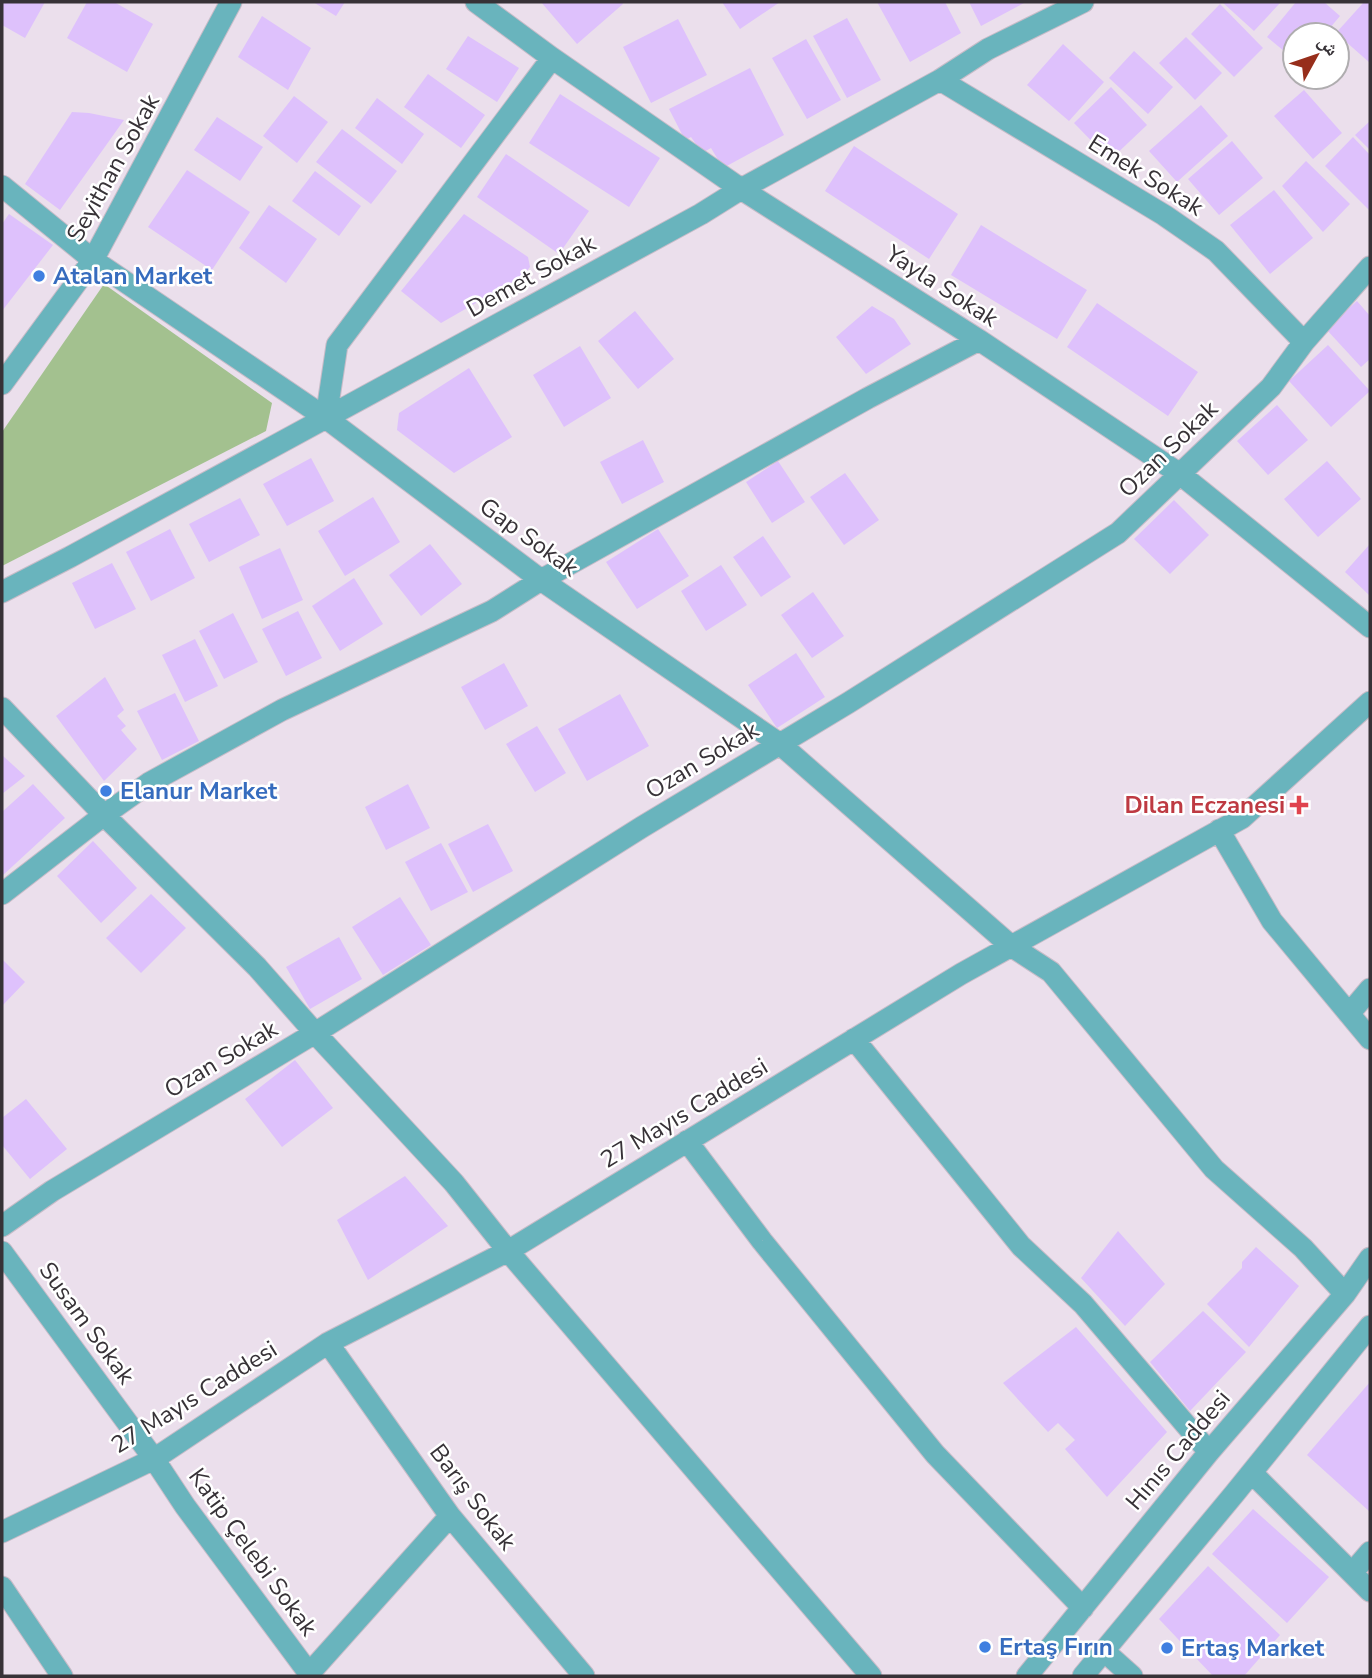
<svg xmlns="http://www.w3.org/2000/svg" width="1372" height="1678" viewBox="0 0 1372 1678" font-family="'Nunito Sans','Noto Naskh Arabic',sans-serif">
<style>
.green{fill:#a3c18f}
.building{fill:#dec1fc}
.lines{fill:none;stroke-linecap:round;stroke-linejoin:round}
.minor-casing{stroke:#c7bcc8;stroke-width:23}
.minor{stroke:#69b4bd;stroke-width:21}
.shop-dot{fill:#3f7fe0;stroke:#fff;stroke-width:2.5}
.health-dot{fill:#e0444e;stroke:#fff;stroke-width:2.5}
.labels{text-anchor:middle;dominant-baseline:central;stroke-width:5;stroke-linejoin:round;paint-order:stroke}
.street-label{font-size:24px;fill:#373237;stroke:#fff}
.shop-label{font-size:24px;font-weight:bold;fill:#366cbe;stroke:#fff;text-anchor:start}
.health-label{font-size:24px;font-weight:bold;fill:#be3a42;stroke:#fff;text-anchor:end}
</style>
<rect width="100%" height="100%" fill="#ebdfec"/>
<path class="green" d="M104,284L272,403L266,431L2,566V432Z"/>
<path class="building" d="M2,2H45L25,38L2,25Z
M87,2H114L153,24L127,72L67,38Z
M313,2H345L336,16Z
M541,2H622L623,4L577,44Z
M722,2H780L740,29Z
M877,2H945L961,33L910,62Z
M969,2H1026L981,26Z
M1222,2H1281L1254,31Z
M1296,2H1324L1340,16L1324,35H1295V60L1267,37Z
M1364,2H1370V63L1336,33Z
M1220,4L1263,48L1234,77L1191,34Z
M262,16L311,48L288,90L238,57Z
M847,18L881,80L847,98L813,36Z
M678,19L707,75L651,103L623,47Z
M468,36L519,68L497,102L446,69Z
M1186,37L1222,73L1195,100L1159,63Z
M806,39L841,100L807,119L772,58Z
M1063,44L1104,82L1069,121L1027,85Z
M1134,51L1173,87L1148,114L1109,78Z
M750,68L784,135L723,168L711,148L702,153L691,137L685,140L669,109Z
M428,74L485,115L461,148L404,107Z
M1111,87L1147,125L1110,160L1074,123Z
M1304,90L1342,133L1313,159L1274,116Z
M560,94L660,158L629,207L529,143Z
M294,96L328,122L297,163L263,136Z
M377,98L424,134L402,164L355,128Z
M1201,105L1228,136L1177,182L1149,151Z
M72,112L89,113L124,120L60,210L25,184Z
M217,117L263,147L240,181L194,150Z
M1370,121V150L1355,135Z
M342,129L397,171L371,204L316,162Z
M1353,137L1370,155V211L1325,166Z
M1232,141L1263,178L1219,215L1188,179Z
M854,146L958,214L929,259L825,191Z
M506,154L589,211L559,254L477,197Z
M1306,161L1350,204L1323,232L1282,186Z
M187,170L250,212L212,270L148,227Z
M315,171L361,206L339,236L292,201Z
M1274,190L1313,238L1270,274L1230,225Z
M269,205L317,239L286,283L239,248Z
M9,214L53,245L2,311V224Z
M464,214L528,257L530,267L523,276L441,323L401,291Z
M981,225L1087,290L1057,339L951,275Z
M1357,301L1370,316V359L1361,367L1326,329Z
M1097,303L1198,372L1168,416L1067,347Z
M872,306L894,319L911,344L866,374L836,337Z
M635,311L674,359L638,389L598,341Z
M1328,345L1370,391L1331,427L1289,381Z
M580,346L611,398L564,427L533,375Z
M469,368L512,437L454,473L397,430L399,413Z
M1277,405L1308,440L1268,475L1237,441Z
M643,440L664,482L622,504L600,462Z
M311,458L334,501L287,526L263,484Z
M778,461L805,502L772,523L746,482Z
M1327,461L1361,499L1318,537L1284,499Z
M845,473L879,520L844,545L810,497Z
M373,497L400,542L345,576L318,531Z
M240,498L260,535L209,562L189,524Z
M1174,500L1209,535L1170,574L1134,539Z
M170,529L195,578L151,601L126,552Z
M658,529L689,576L637,609L606,562Z
M763,536L791,577L761,597L733,557Z
M430,544L462,584L421,616L389,575Z
M1370,544V596L1345,572Z
M280,548L303,600L262,619L239,567Z
M112,563L136,609L95,629L72,583Z
M721,565L747,605L706,631L681,591Z
M354,578L383,624L340,651L312,606Z
M813,592L844,636L812,658L781,615Z
M298,611L322,658L286,676L262,629Z
M233,613L258,662L224,679L199,631Z
M195,639L218,686L185,702L162,655Z
M796,653L825,697L777,728L748,685Z
M504,663L528,706L485,730L461,687Z
M105,677L124,710L117,716L126,726L121,730L137,749L104,781L56,716Z
M175,693L199,741L162,760L137,711Z
M620,694L649,746L587,781L558,729Z
M537,726L566,773L535,792L506,744Z
M2,755L25,776L2,794Z
M33,784L65,818L2,876V812Z
M408,784L430,828L386,850L365,807Z
M488,824L513,871L473,892L448,844Z
M93,841L137,888L101,923L57,876Z
M441,843L468,892L431,911L405,862Z
M151,894L186,928L141,973L106,938Z
M400,897L431,945L383,975L352,927Z
M339,937L362,979L310,1009L286,967Z
M2,959L25,982L2,1006Z
M295,1060L333,1108L282,1147L245,1099Z
M26,1099L67,1149L30,1179L2,1145V1118Z
M405,1176L448,1226L368,1280L337,1220Z
M1118,1231L1165,1284L1125,1326L1081,1278Z
M1256,1247L1299,1286L1249,1347L1207,1304L1242,1268V1262Z
M1203,1311L1246,1352L1190,1411L1150,1362Z
M1076,1327L1167,1432L1107,1497L1065,1449L1075,1440L1058,1423L1048,1432L1003,1383Z
M1370,1382V1512L1307,1455Z
M1253,1509L1329,1577L1287,1623L1212,1554Z
M1208,1566L1280,1635L1244,1676H1213L1159,1619Z"/>
<g class="lines">
<g class="minor-casing">
<path id="minor" d="M476,2L552,58L741,189L979,340L1180,474L1370,627
M940,80L1164,215L1216,251L1304,342
M2,186L93,260L326,418L541,580L780,744L1011,946L1051,972L1214,1169L1303,1248L1345,1294
M2,384L93,260L231,2
M326,418L337,345L552,58
M2,592L70,557L701,214L741,189L940,80L988,49L1083,2
M2,708L104,815L257,967L315,1033L454,1183L508,1251L871,1676
M1219,830L1272,921L1370,1039
M2,894L104,815L149,783L282,710L492,611L541,580L868,398L979,340
M1349,1014L1370,989
M854,1039L1021,1246L1083,1304L1209,1452
M687,1141L762,1241L935,1454L1083,1608
M2,1226L52,1191L315,1033L642,827L848,703L1118,533L1271,387L1304,342L1370,267
M2,1252L154,1459L185,1506L311,1676
M328,1343L450,1516L584,1676
M1252,1473L1370,1591
M2,1532L154,1459L328,1343L508,1251L961,974L1242,818L1370,702
M1352,1573L1370,1552
M2,1587L62,1676
M1104,1651L1132,1676
M307,1676L450,1516
M1027,1676L1209,1452L1345,1294L1370,1258
M1083,1676L1235,1493L1370,1326"/>
</g>
<use href="#minor" class="minor"/>
</g>
<g class="shop-dot">
<circle cx="39" cy="276" r="7"/>
<circle cx="106" cy="791" r="7"/>
<circle cx="985" cy="1647" r="7"/>
<circle cx="1167" cy="1648" r="7"/>
</g>
<path class="health-dot" d="M1295.5 794.5h7v7h7v7h-7v7h-7v-7h-7v-7h7z"/>
<g class="labels">
<g class="street-label">
<text transform="translate(113 168) rotate(-61)">Seyithan Sokak</text>
<text transform="translate(1146 175) rotate(32)">Emek Sokak</text>
<text transform="translate(531 276) rotate(-29)">Demet Sokak</text>
<text transform="translate(942 286) rotate(33)">Yayla Sokak</text>
<text transform="translate(1168 449) rotate(-44)">Ozan Sokak</text>
<text transform="translate(529 537) rotate(36)">Gap Sokak</text>
<text transform="translate(702 760) rotate(-31)">Ozan Sokak</text>
<text transform="translate(221 1059) rotate(-31)">Ozan Sokak</text>
<text transform="translate(684 1113) rotate(-31)">27 Mayıs Caddesi</text>
<text transform="translate(87 1323) rotate(54)">Susam Sokak</text>
<text transform="translate(194 1397) rotate(-32)">27 Mayıs Caddesi</text>
<text transform="translate(1178 1450) rotate(-50)">Hınıs Caddesi</text>
<text transform="translate(473 1497) rotate(53)">Barış Sokak</text>
<text transform="translate(253 1552) rotate(54)">Katip Çelebi Sokak</text>
</g>
<g class="shop-label">
<text x="53" y="276">Atalan Market</text>
<text x="120" y="791">Elanur Market</text>
<text x="999" y="1647">Ertaş Fırın</text>
<text x="1181" y="1648">Ertaş Market</text>
</g>
<g class="health-label">
<text x="1285" y="805">Dilan Eczanesi</text>
</g>
</g>
<rect width="1372" height="1678" fill="none" stroke="#373237" stroke-width="7"/>
<g transform="translate(1316 56) rotate(50)"><circle r="33" fill="#ffffff" stroke="#afadaf" stroke-width="2"/>
<path d="M0-5L12 26L0 18L-12 26Z" fill="#972e1b"/>
<text y="-10" font-size="19" font-weight="bold" text-anchor="middle" fill="#373237">ش</text>
</g>
</svg>
